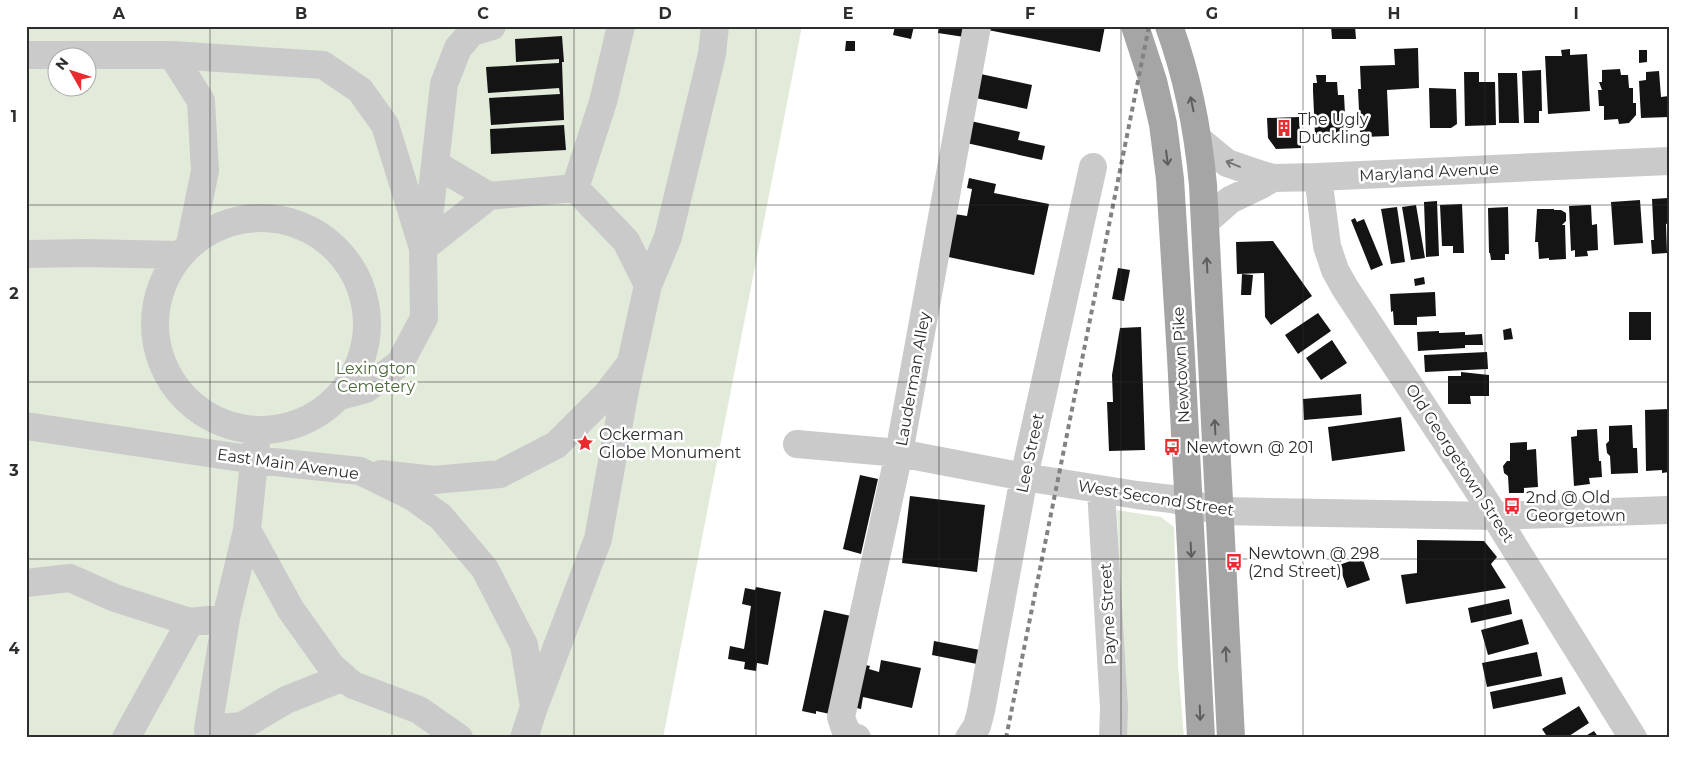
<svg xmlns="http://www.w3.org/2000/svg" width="1695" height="764" viewBox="0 0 1695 764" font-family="Montserrat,sans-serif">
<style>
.green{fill:#e2ebda;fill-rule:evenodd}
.building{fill:#141414}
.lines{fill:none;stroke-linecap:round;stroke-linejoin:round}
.minor{stroke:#cacaca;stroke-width:28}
.major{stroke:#a5a5a5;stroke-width:28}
.rail{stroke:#828282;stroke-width:4;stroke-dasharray:5 4;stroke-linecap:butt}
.oneway{stroke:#5d5d5d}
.oneway2{stroke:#747474}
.grid{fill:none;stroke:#2d2d2d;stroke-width:1;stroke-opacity:0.55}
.labels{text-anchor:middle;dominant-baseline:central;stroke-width:5;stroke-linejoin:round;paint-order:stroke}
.poi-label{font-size:16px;fill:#2d2d2d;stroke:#fff;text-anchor:start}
.street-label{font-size:16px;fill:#2d2d2d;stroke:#fff}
.park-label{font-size:16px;fill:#4d6a3a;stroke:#fff}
.neatline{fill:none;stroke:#2d2d2d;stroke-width:2}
.grid-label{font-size:16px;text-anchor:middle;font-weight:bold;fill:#2d2d2d}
</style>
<rect width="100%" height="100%" fill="#fff"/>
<path class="green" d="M26,26H802L663,738H26ZM58,58H88V88H58Z
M1117,510L1161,517L1174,527L1178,665L1184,738H1126Z"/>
<path class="building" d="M386,26H405V29L386,28Z
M421,26H445V28L421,29Z
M895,26H914L911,39L893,35Z
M939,26H970L964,37L938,33Z
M989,26H1105L1100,52L988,30Z
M1331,26H1355L1356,39H1332Z
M562,36L564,62H562L564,120L491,125L489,98L560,94L559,88L488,93L486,67L559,63V59L516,62L515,39Z
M846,41H855V51H845Z
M1418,48L1419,88L1387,90L1389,136L1363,137L1364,132H1360L1358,89H1361L1360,66L1395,65L1394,49Z
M1570,49V55L1587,54L1590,111L1548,114L1545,56H1562L1561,50Z
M1639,50H1647V62L1639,63Z
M1620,69L1621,75H1628L1629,88H1633V103H1636V115L1629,123L1619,124L1618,119L1604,120V106H1599L1598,90H1602L1599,82H1602V70Z
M1541,70L1542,111H1539V123H1524L1522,71Z
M1659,71L1661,97L1669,96V117L1641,118L1639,81L1646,80V72Z
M1464,72H1479V82H1495L1496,125L1465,126Z
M976,73L1032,85L1027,109L971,97Z
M1498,73H1517L1519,123H1499Z
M1316,75H1326V82H1337L1338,95H1344L1346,133L1315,135L1313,91V83H1317Z
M1429,88L1456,89L1457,124L1451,128H1430Z
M1299,117L1301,148L1276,149L1268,138L1267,118Z
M966,120L1020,132L1018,140L1045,146L1042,160L962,142Z
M564,125L566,150L491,154L490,129Z
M969,178L996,184L994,193L1049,204L1034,275L939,255L948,213L967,216L972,189L967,188Z
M1668,198L1669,223L1666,224L1667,253L1652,254L1651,240H1654L1652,199Z
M1640,200L1643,243L1614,245L1611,202Z
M1437,201L1439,256L1426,257L1424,202Z
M1462,204L1464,253H1453V246H1442L1440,205Z
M1416,205L1425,258L1411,260L1402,207Z
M1587,205H1591L1592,225L1597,224L1598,250L1587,251L1588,256L1575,257V250L1571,251L1569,206Z
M1397,207L1405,262L1391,264L1381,209Z
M1508,207L1509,254H1505V260H1491L1490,253H1489L1488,208Z
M1537,209H1554V210H1561L1566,213V221L1562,225H1565L1566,259L1549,260V258L1539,259L1538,242H1535Z
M1355,218L1357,222L1364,219L1383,265L1371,270L1351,220Z
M1273,241L1312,296L1271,325L1265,317L1264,273L1237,274L1236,242Z
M1118,268L1130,270L1124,301L1112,299Z
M1242,274L1253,275L1251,295H1241Z
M1424,277L1425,284L1415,286L1414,279Z
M1435,292L1436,316L1417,317V325H1394L1393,311L1391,312L1390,294Z
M1629,312H1651V340H1629Z
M1318,313L1331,331L1298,354L1285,335Z
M1141,327L1145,450L1109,451L1107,402H1113L1112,375L1120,328Z
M1511,328L1513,339L1504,340L1503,330Z
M1439,331V333L1465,332V335L1482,334L1483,345H1465V348L1418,351L1417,332Z
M1332,340L1347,363L1321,380L1306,358Z
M1487,352L1488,369L1425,372L1424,355Z
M1461,372L1489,375V396H1470L1471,404H1448V376H1461Z
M1361,394L1362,415L1304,420L1303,399Z
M1669,409V472L1662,473V470L1646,471L1645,410Z
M1401,417L1405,451L1332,461L1328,427Z
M1632,425L1633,448H1637L1638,473L1611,474L1610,456L1607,453L1606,444L1609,441V426Z
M1597,429L1599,461H1601L1602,477L1589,478L1590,484L1574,486L1571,437L1577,436V430Z
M1527,442V450L1536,449L1538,487L1524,488V493H1509L1508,476L1504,473L1503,466L1507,461H1510V443Z
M860,475L878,479L861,554L843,549Z
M910,496L985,505L977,572L902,563Z
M1417,540L1484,541L1497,557L1491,564L1506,588L1406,604L1401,575L1417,573Z
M1362,557L1370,580L1347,588L1339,565Z
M756,587L781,592L768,665L757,663L756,671L744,669L745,662L728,659L730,646L744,649L751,606L742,604L745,588L755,590Z
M1509,599L1512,614L1471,623L1468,608Z
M824,610L851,616L830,714L816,711V714L802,711Z
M1522,619L1529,644L1488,655L1481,630Z
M934,641L980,650L977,664L932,655Z
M1537,652L1542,676L1487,687L1482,663Z
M881,660L921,668L912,708L863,697L861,709L852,707L861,664L870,666L869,669L879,672Z
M1562,677L1566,694L1493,709L1490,692Z
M1579,706L1589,723L1566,738H1548L1542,729Z
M1594,731L1599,738H1582Z"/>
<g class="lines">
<path class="minor" d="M26,55H172L323,65L360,90L385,125L423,248L424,318L400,363L366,389L340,396
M172,55L201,101L205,171L190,244
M1199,140L1227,163L1259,174L1273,178L1318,177L1669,161
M435,164L489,196
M1318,177L1327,246L1335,270L1345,288L1495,516L1633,738
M575,188L603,102L621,26
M155 324a106 106 0 1 1 212 0a106 106 0 1 1-212 0Z
M1205,222L1230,200L1259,186L1273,178
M424,244L428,227L444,84L458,48L472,32L492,26
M423,248L489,196L575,188L626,241L648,285L625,390L598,539L534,707
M26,254L86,253L179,255
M648,285L668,237L712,54L715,26
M26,426L255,460L360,471L413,497L441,517L485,569L524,645L534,707L524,738
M797,444L899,453L1024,477L1137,495L1172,499L1219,511L1495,516L1669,510
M381,474L434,480L500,474L556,445L606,395L627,368
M1101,490L1114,708L1113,738
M247,530L291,610L331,666L353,685L419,710L459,738
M26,583L70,578L115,598L190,622L226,618
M208,729L242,726L286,700L344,677
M126,738L190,622
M209,738L208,729L226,618L247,530L256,443
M857,738L852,737L845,729L841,717L899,453L977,26
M969,738L977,726L981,711L1024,477L1093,167"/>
<path class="major" d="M1135,26L1153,81L1163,124L1170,179L1181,357L1201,738
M1169,26C1188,78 1198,130 1203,185L1231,738"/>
<path class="rail" d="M1006,738L1149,26"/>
</g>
<defs><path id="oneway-shaft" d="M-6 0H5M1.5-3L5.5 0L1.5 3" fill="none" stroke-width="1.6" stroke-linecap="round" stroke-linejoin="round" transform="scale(1.25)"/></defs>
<g class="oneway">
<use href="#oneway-shaft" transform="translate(1192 104) rotate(-102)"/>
<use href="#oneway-shaft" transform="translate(1167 158) rotate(83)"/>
<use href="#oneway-shaft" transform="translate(1207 265) rotate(-93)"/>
<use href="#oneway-shaft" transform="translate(1215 427) rotate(-93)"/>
<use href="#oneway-shaft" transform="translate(1191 550) rotate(87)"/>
<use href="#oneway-shaft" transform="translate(1226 654) rotate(-93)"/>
<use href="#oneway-shaft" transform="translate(1200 713) rotate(88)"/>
</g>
<use class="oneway2" href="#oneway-shaft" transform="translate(1233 164) rotate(-158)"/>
<path class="grid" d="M210,26V738M392,26V738M574,26V738M756,26V738M939,26V738M1121,26V738M1303,26V738M1485,26V738M26,205H1669M26,382H1669M26,559H1669"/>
<defs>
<g id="building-bare" transform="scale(1.35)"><path d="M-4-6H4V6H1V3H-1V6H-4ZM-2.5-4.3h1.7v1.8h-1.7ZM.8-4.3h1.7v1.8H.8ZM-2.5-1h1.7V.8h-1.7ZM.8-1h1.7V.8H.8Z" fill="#e82b2e" stroke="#fff" stroke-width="2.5" paint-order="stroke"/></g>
<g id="sight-bare" transform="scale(1.35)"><path d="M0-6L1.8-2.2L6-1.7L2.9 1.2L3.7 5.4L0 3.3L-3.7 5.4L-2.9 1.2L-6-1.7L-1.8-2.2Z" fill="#e82b2e" stroke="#fff" stroke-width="2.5" paint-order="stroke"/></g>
<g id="bus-bare" transform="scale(1.35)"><path d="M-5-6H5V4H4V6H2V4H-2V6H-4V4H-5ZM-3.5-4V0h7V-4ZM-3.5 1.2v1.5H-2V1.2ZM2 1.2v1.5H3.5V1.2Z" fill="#e82b2e" stroke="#fff" stroke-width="2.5" paint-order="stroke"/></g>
</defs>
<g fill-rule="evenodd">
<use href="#building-bare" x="1284" y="128"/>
<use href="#sight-bare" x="585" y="443"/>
<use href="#bus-bare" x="1172" y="447"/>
<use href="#bus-bare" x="1512" y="506"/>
<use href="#bus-bare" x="1234" y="562"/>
</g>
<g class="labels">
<g class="poi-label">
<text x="1298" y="119">The Ugly<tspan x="1298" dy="18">Duckling</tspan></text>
<text x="599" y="434">Ockerman<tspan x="599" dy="18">Globe Monument</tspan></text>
<text x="1186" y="447">Newtown @ 201</text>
<text x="1526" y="497">2nd @ Old<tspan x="1526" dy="18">Georgetown</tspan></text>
<text x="1248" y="553">Newtown @ 298<tspan x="1248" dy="18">(2nd Street)</tspan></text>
</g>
<g class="street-label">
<text transform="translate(1429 172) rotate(-3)">Maryland Avenue</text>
<text transform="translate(1181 365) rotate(-93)">Newtown Pike</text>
<text transform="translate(913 379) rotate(-80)">Lauderman Alley</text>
<text transform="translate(1030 453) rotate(-78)">Lee Street</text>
<text transform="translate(1460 463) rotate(57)">Old Georgetown Street</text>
<text transform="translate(288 464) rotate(8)">East Main Avenue</text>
<text transform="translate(1156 498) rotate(9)">West Second Street</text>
<text transform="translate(1108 614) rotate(-93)">Payne Street</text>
</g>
<g class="park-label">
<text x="376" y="368">Lexington<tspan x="376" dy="18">Cemetery</tspan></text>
</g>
</g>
<rect width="1695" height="764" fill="none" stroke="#ffffff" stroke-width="55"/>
<g transform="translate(72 72) rotate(309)"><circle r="24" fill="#ffffff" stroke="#ababab"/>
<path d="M0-4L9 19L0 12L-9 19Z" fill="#e82b2e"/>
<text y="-8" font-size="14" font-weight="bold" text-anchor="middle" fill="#2d2d2d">N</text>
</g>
<rect x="28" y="28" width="1640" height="708" class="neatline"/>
<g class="grid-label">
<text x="119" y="19">A</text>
<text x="301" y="19">B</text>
<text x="483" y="19">C</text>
<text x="665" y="19">D</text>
<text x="848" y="19">E</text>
<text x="1030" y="19">F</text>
<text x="1212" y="19">G</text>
<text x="1394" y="19">H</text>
<text x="1576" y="19">I</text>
<text x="14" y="122">1</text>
<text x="14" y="299">2</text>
<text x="14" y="476">3</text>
<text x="14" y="654">4</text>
</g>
</svg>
